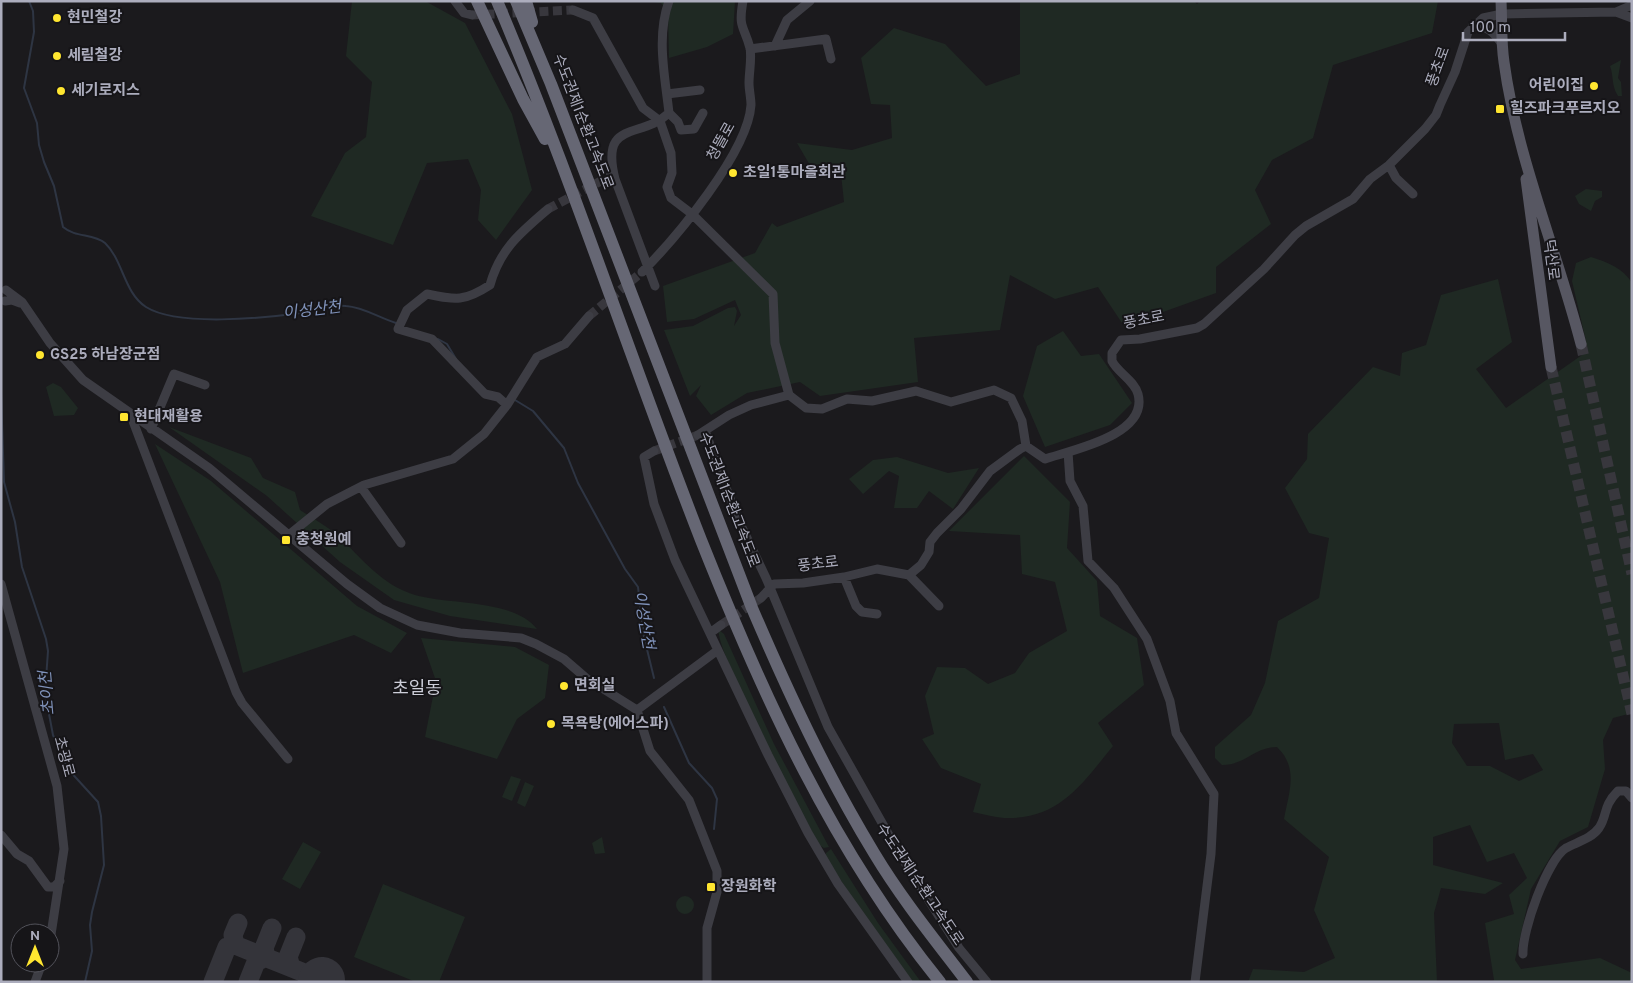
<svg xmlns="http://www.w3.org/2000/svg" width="1633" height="983" viewBox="0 0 1633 983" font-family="Overpass,'Noto Sans KR',sans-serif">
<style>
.green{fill:#1f2923;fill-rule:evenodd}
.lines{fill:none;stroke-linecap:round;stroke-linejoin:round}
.stream{stroke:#2e3543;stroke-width:2}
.taxiway{stroke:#34343a;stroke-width:19}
.runway{stroke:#34343a;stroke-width:46}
.minor-tunnel{stroke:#38373d;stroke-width:9;stroke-dasharray:9 4.5;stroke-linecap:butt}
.major-tunnel{stroke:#38373d;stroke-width:11;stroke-dasharray:11 5.5;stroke-linecap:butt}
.minor{stroke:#3d3d44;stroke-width:9}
.major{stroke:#575762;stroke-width:11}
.highway{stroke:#666774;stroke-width:12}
.poi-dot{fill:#ffe630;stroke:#161518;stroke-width:2}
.labels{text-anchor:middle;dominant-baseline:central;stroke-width:4;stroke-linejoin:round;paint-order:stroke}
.poi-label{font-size:15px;font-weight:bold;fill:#acadbd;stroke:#161518;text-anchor:start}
.street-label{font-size:15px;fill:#acadbd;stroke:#161518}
.water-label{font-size:16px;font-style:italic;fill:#8093bb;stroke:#161518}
.quarter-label{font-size:18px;fill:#cdced9;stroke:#161518}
</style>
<rect width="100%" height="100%" fill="#1b1a1d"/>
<path class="green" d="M352,1H425L465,23L512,114L532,190L496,240L478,220L481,190L468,159L427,163L393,245L311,216L345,153L366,137L372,82L346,56Z
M645,1H735L733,34L707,47L669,58L668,13L661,3Z
M1020,1H1194L1197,4L1200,1H1438L1432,33L1333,65L1313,138L1272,160L1255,190L1271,224L1216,267V293L1124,326L1098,287L1055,299L1010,275L1000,330L914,338L918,382L820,396L800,382L747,393L711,415L696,396L701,385L690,396L664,330L693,326L728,308L735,307L737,311L734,326L741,315L735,300L694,319L667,322L663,286L755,253L772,223L777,227L844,202L841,174L811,167L797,143L852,150L892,138L890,105L871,104L861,58L894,28L945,44L986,86L1020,74Z
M1621,60L1618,78L1621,82L1622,96H1618C1611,85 1614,77 1610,66Z
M1586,189L1602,191V197L1595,201L1591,211L1579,204L1575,196Z
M1591,257C1607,262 1623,268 1632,283V713L1613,718L1603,740L1605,769L1588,827L1560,841L1531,889L1515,960L1521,969L1600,958L1632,973V982H1492L1494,980L1485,923L1514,914L1509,895L1527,878L1514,853L1487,862L1470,825L1433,837V865L1503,883L1485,894L1441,888L1434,913L1437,982H1248L1253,969L1304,972L1335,958L1314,910L1329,857L1284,819C1289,792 1299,768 1277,747C1254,747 1246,765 1222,765L1215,758V747L1251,715L1265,683L1278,621L1319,598L1329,538L1309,533L1285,488L1307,459L1308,434L1373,367L1400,376L1402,353L1426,345L1441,295L1498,279L1512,342L1476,369L1506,408L1582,355L1586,341L1572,281L1576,263ZM1499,723L1505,760L1533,754L1543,770L1519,781L1490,766H1467L1452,743L1454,724Z
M1063,331L1081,356L1099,354L1132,403L1110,425L1045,447L1023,396L1037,346Z
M53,383L61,387L78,408L74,415L54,416L46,387Z
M169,427L251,458L263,478L295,492L300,510C312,518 327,526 338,536C363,559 380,584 415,595C449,605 514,599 537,629L450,616L394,600L340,562L267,496Z
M155,444L211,481L357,606L407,633L391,653L354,635L243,673L220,582Z
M1024,456L1070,502L1067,548L1097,581L1100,616L1137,638L1144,685L1098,723L1113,746C1082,784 1059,820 1004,818C994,817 983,814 973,812L981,784L941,768L922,739L934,734L925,696L937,667L965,668L988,684L1015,673L1029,653L1067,631L1055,582L1022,574L1020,535L949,531Z
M897,457L948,473L979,468L953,509L929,491L917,508H894L899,476L889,471L863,494L849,479L873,460Z
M719,630L724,634L774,744L829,847L824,848L819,845C805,818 713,647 719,630Z
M421,638L515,647L549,665L545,698L517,719L497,759L425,737L436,681Z
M511,776L521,779L512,801L502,797Z
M525,782L534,786L525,807L517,803Z
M602,837L605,853L595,854L592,843Z
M303,842L321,852L300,889L282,879Z
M831,849L878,923L921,982H913L849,893L826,857V853Z
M383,884L465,917L439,982H416L354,957Z
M676 905a9 9 0 1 1 18 0a9 9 0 1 1-18 0Z"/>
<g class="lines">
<path class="stream" d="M29,1L33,11L34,32L24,88L37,123L39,145L44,162L54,186L63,227C76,238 93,233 105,243C123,260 124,293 146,307C178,327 264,318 301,313C316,311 329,304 346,306C363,307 380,318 396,323
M438,339L447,344L456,359
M1,392L4,482L15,522L22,567L46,639L48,651L45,693L53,735L67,768L98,802L101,816L104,865L92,912L90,925L92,951L85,982
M515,400L533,411L564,448L578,483L625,569L638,587L644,637L654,678
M664,707L689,763L712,788L717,799L714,829"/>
<path class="taxiway" d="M235,945L233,935L238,923
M291,967L288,957L296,937
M213,982L227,947L235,945L322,980
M248,982L256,962L266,957L264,948L272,928"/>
<path class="runway" d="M321,982L322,980"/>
<path class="minor-tunnel" d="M472,15L573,10
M548,209L614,174
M589,316L642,272
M654,451L698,435
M721,625L761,598"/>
<path class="major-tunnel" d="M1581,344L1632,574
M1551,367L1632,714"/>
<path class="minor" d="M455,1L464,13L472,15
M573,10L593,18L643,108L660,121L671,153L672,173L667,187L671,198L692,214L773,294L775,343L789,395L806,408L822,409L847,399L872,401L916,391L951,402L994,390L1011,398L1022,421L1026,446
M1616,12L1632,5
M1473,25C1488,26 1494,33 1502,44
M775,46L787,20L810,1
M750,49L826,39L831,59
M667,94L700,90
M669,113L678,122L681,130L694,129L703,113
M1389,165L1396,178L1413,194
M642,272C676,238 748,152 751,105C751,98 749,90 749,83C749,72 752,59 750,48C744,25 738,29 743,1
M655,286L615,179C600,119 640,140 669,113C665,76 656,37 669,1
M6,290L22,302L50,343L83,380L209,468L347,584L380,608L417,625L460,633L521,638L536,644L564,659L586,678L637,710L650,751L689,800L717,871V892L707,928V982
M5,301L12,300L20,303
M507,405L498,397L485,394L432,339L398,329L407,310L427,294C456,300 464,302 490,285C500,249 520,233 548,209
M131,416L236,692L242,703L288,759
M151,429L174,374L205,385
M705,431L737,517L766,578L828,727L899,853L959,948L987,982
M698,435L729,415L751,405L789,395
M654,451L644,457L654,504L675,560L768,755L808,833L838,884L908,982
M1068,452L1070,481L1083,506L1088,561L1114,588L1147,639L1170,701L1176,733L1214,794L1211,854L1195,982
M361,487L401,543
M290,534L327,504L364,485L453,459L484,434L507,405L537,357L565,344L589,316
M909,575L939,606
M844,577L856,606L862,612L877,614
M1,584L57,786L64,849L50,941
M761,598L774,584L803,583L844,577L877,569L909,575L921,565L929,552L930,542L937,533L961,509L990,471L1020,449L1026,446L1045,459C1072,450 1149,435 1138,394C1134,380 1118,373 1112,361V353L1121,340L1140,339L1197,328L1204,324L1264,269L1295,235L1306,226L1353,199L1370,179L1389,165L1425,129L1436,115L1440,105L1455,72L1468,32L1483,18L1502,14L1616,12L1632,18
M710,633L721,625
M637,710L718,650
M1,835L17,854L29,861L48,887H54L60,881
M1523,954C1522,931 1547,860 1566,848C1577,842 1591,839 1599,828C1608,815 1602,807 1618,791H1626L1632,798
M35,982L42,963"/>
<path class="major" d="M1501,1C1502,21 1501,42 1504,62C1517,158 1557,251 1581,344
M1526,179L1551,367"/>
<path class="highway" d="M477,1L523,99L545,139
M497,1C572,178 631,361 701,540C763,696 833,850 940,982
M516,1L551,84L752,608C788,692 826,774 874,853C901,898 935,940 967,982
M526,1L532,22"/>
</g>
<g class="poi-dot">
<circle cx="57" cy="18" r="5"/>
<circle cx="57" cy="56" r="5"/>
<circle cx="1594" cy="86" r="5"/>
<circle cx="61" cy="91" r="5"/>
<rect x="1495" y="104" width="10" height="10" rx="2.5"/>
<circle cx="733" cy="173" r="5"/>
<circle cx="40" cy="355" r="5"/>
<rect x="119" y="412" width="10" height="10" rx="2.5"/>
<rect x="281" y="535" width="10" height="10" rx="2.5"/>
<circle cx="564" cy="686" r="5"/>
<circle cx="551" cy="724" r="5"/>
<rect x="706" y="882" width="10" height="10" rx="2.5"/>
</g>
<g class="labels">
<g class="poi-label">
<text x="67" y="18">현민철강</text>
<text x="67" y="56">세림철강</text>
<text x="1584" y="86" text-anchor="end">어린이집</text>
<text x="71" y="91">세기로지스</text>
<text x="1510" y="109">힐즈파크푸르지오</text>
<text x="743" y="173">초일1통마을회관</text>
<text x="50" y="355">GS25 하남장군점</text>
<text x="134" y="417">현대재활용</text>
<text x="296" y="540">충청원예</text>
<text x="574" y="686">면회실</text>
<text x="561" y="724">목욕탕(에어스파)</text>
<text x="721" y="887">장원화학</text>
</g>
<g class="street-label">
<text transform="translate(1439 67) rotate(-70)">풍초로</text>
<text transform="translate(582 122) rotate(69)">수도권제1순환고속도로</text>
<text transform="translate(722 142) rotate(-61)">청뜰로</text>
<text transform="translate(1550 260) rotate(83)">덕산로</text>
<text transform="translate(1144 321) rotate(-11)">풍초로</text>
<text transform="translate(728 500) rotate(69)">수도권제1순환고속도로</text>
<text transform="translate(818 565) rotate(-7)">풍초로</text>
<text transform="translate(63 757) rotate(75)">초광로</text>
<text transform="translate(919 885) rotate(56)">수도권제1순환고속도로</text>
</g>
<g class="water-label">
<text transform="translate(312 311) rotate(-7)">이성산천</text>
<text transform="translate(643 620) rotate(80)">이성산천</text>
<text transform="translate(48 693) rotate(-95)">초이천</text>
</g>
<g class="quarter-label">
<text x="417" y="689">초일동</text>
</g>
</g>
<rect width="1633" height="983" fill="none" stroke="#acadbd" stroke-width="5"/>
<g transform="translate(35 948)"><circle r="24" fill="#161518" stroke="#52525a"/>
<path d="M0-4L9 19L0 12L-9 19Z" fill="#ffe630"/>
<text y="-8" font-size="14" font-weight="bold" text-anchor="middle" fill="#acadbd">N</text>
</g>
<path d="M1463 32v8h102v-8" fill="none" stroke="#acadbd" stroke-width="2.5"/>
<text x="1470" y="32" font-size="15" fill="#acadbd" stroke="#161518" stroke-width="4" paint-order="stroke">100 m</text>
</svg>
